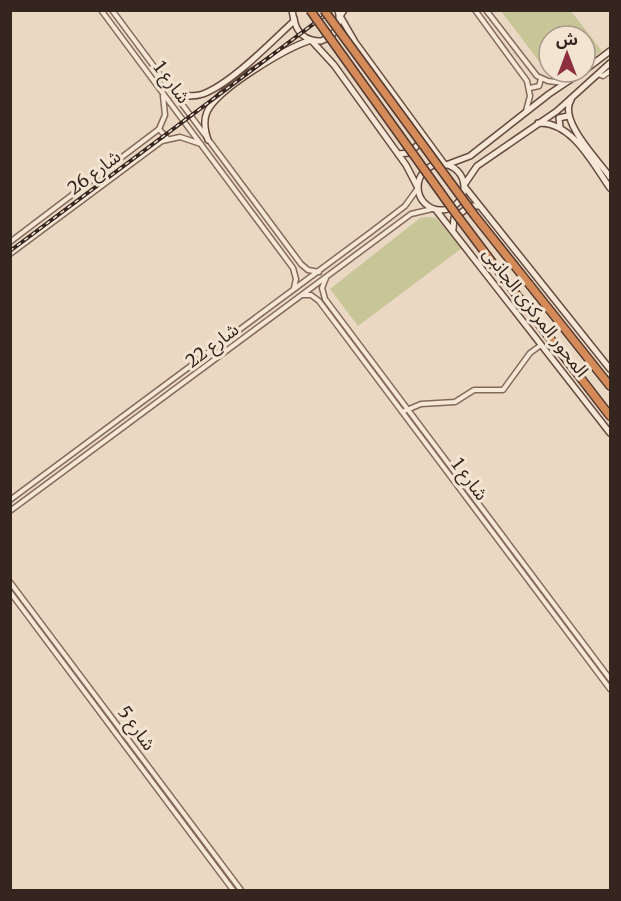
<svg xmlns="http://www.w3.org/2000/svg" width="621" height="901" viewBox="0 0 621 901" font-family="Merriweather,'Noto Sans Arabic',serif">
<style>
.green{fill:#c8c598}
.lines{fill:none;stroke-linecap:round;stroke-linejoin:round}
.street-casing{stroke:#846a5b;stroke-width:7}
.secondary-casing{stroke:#654b3e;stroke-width:8}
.highway-casing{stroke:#51392f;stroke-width:10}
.street{stroke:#f6e7d6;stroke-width:4}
.secondary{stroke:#f6e7d6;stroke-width:5}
.highway{stroke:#d48a59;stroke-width:7}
.rail-casing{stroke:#34251e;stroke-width:4}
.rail{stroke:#f3e4d2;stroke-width:1.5;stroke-dasharray:4.5;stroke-linecap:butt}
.highway-bridge-casing{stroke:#51392f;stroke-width:10;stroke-linecap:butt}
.highway-bridge{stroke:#d48a59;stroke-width:7}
.labels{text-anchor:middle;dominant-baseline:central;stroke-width:6;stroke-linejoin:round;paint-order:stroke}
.street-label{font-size:18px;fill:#34251e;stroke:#f3e4d2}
</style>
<rect width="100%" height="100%" fill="#ebd8c3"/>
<path class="green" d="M501,11H571L602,51L585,63V36H549V72H573L559,76L547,72Z
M427,217L436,218L462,248L358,326L330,289L420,218Z"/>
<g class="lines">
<g class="street-casing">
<path id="street" d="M101,10L293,268L296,279L294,288
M112,10L301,264L308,270L319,272
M475,10L527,81L530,96L526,111
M486,10L537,76L548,81L563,83
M598,74L603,76L610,71
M530,88L539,86L541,79
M159,129L167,138
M10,242L159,129L165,115L163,96
M10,254L162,141L180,137L201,144
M326,278L322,288L325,299L610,679
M302,295H311L319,301L610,689
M402,412L421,404L455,402L474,390H503L530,353L541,345
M10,500L371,232L405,206L418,188
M10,511L411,214L432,209
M10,582L241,890
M10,592L233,890"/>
</g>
<g class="secondary-casing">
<path id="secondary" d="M344,10L340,16L355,42L445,165
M294,18C296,33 306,41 321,41C335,36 342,25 338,10
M585,70L610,51
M175,95C185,96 194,97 203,94C232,83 271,42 294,21L292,10
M571,100C558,120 598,160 610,177
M538,123C572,121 593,164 610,188
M560,127L559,118L568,116
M208,140C205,131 203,121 207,112C217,89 286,48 311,40L334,65L406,165L418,188
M398,154L409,153L421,142
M418 187a23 23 0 1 1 46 0a23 23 0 1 1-46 0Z
M446,165L470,156L549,94L582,72
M464,185L477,166L557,111L610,63
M464,186L610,369
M436,210L610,433
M453,229L454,218L470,206H479"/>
</g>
<g class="highway-casing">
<path id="highway" d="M529,284L610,386
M516,294L610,416"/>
</g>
<use href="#street" class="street"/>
<use href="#secondary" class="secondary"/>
<use href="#highway" class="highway"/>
<g class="rail-casing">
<path id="rail" d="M10,251L332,10"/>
</g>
<use href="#rail" class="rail"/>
<g class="highway-bridge-casing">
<path id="highway-bridge" d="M310,10L456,214L516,294
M324,10L475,216L529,284"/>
</g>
<use href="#highway-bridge" class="highway-bridge"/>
</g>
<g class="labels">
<g class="street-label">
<text transform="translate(172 82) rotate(53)">شارع 1</text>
<text transform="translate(94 172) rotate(-37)">شارع 26</text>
<text transform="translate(536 312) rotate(52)">المحور المركزى الجانبى</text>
<text transform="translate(212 345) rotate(-37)">شارع 22</text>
<text transform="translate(470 479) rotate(53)">شارع 1</text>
<text transform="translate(137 728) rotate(54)">شارع 5</text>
</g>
</g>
<rect width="621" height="901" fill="none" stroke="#34251e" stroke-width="24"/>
<g transform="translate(567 54)"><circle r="28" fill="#f3e4d2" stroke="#a7988a" stroke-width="1.5"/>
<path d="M0-4.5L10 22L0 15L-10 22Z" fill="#8e2f40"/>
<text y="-9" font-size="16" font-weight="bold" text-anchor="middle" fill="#34251e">ش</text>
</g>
</svg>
